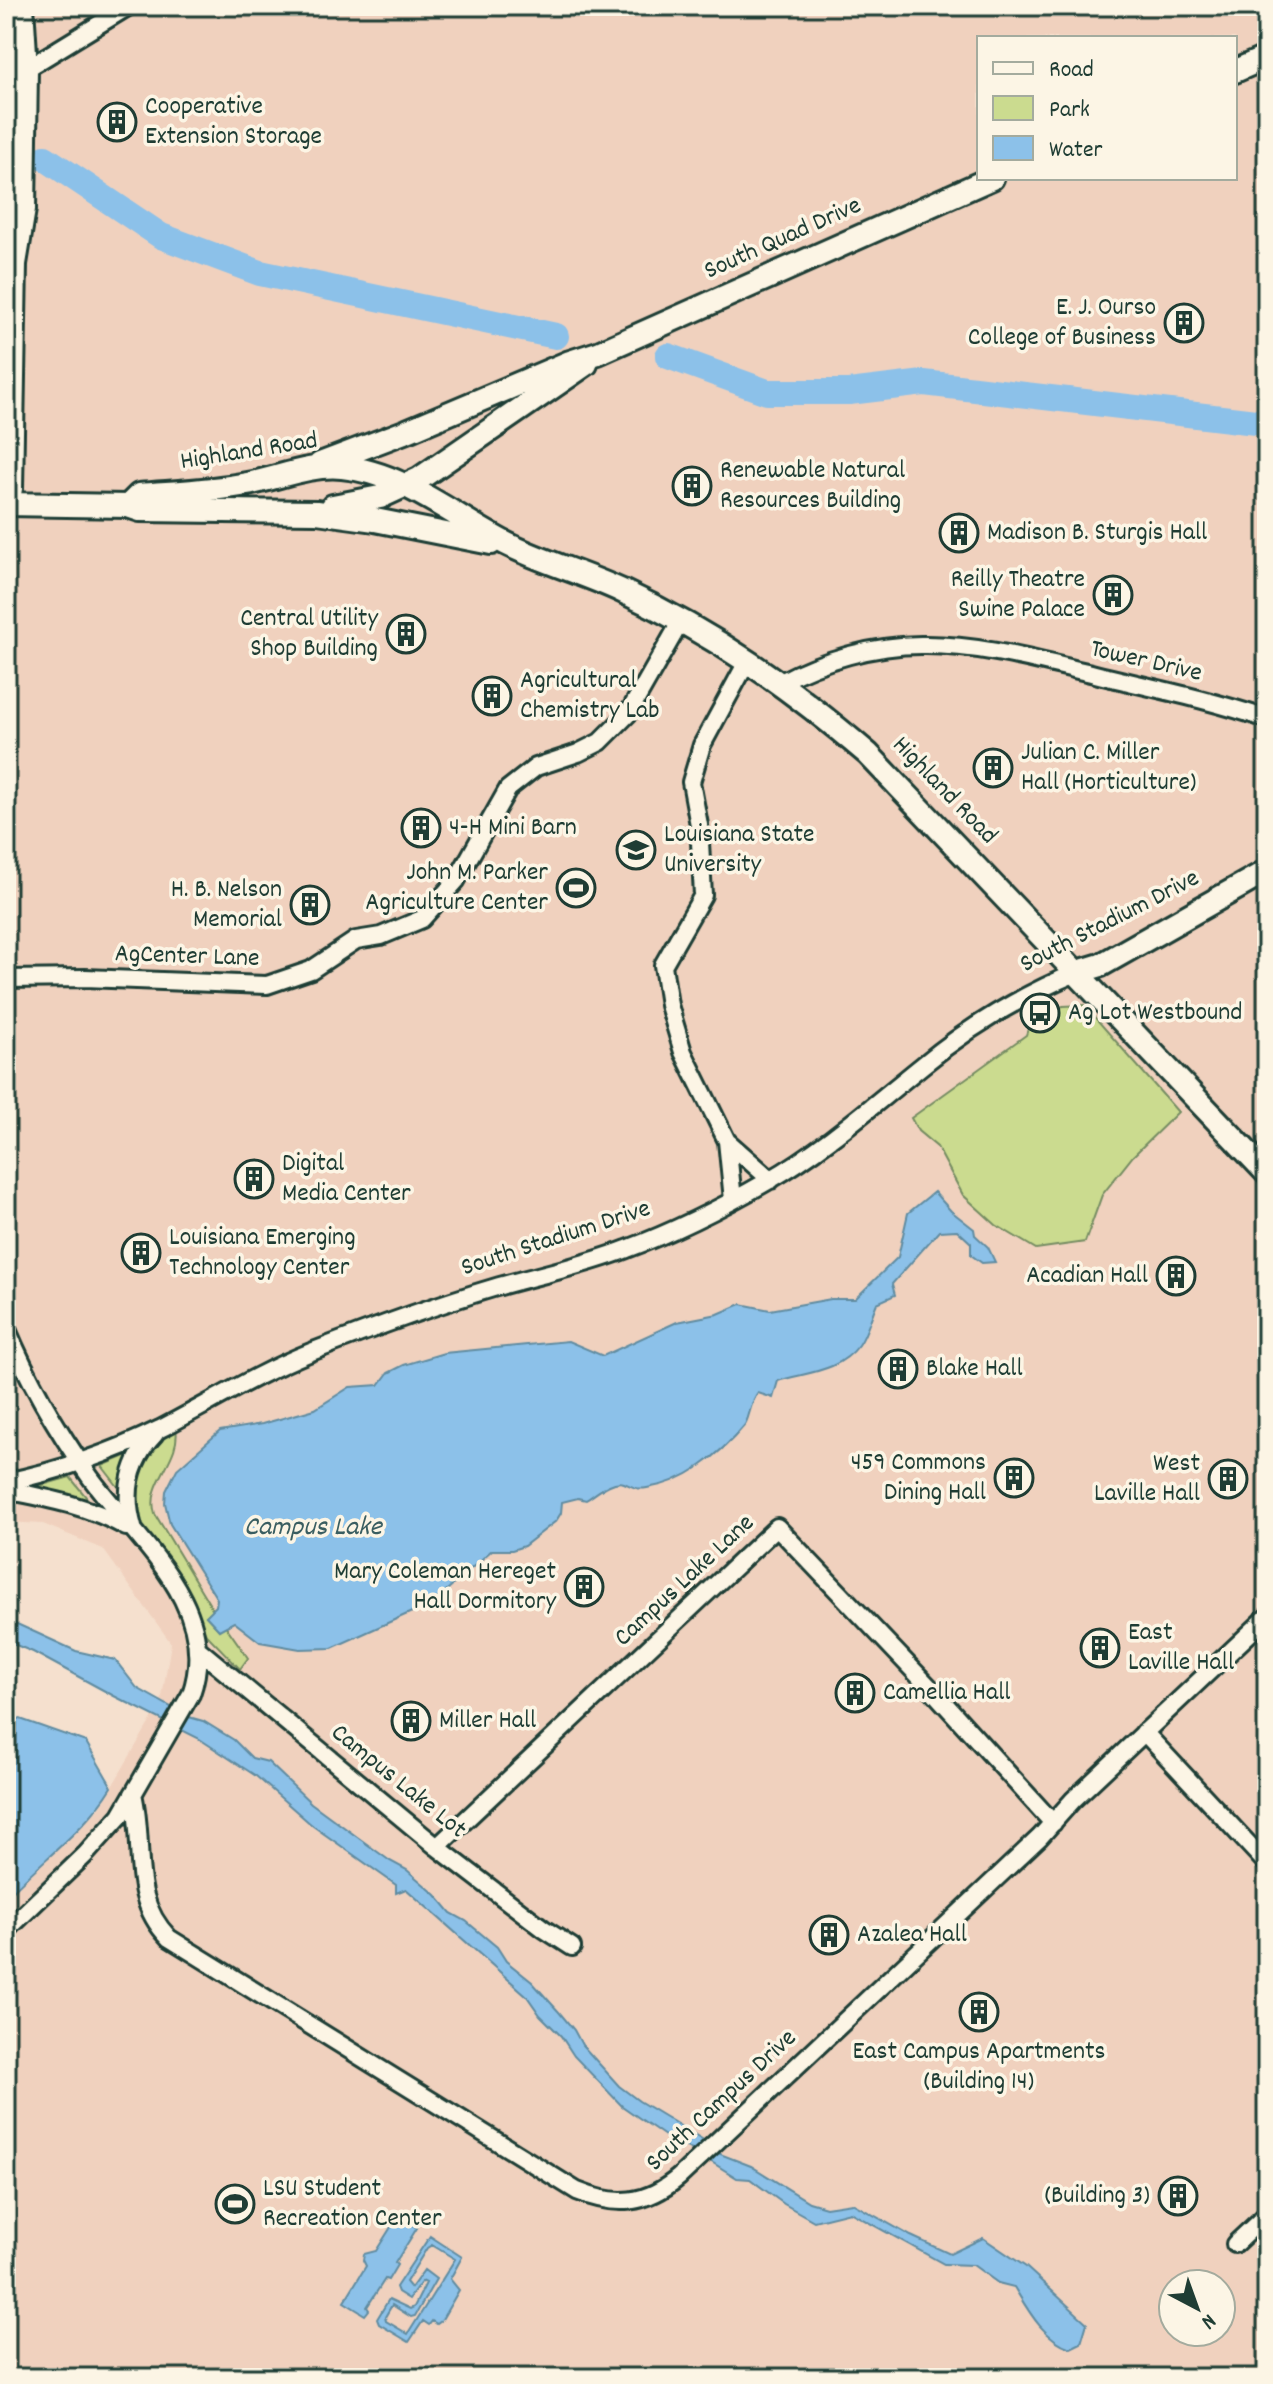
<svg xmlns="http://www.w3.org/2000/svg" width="1273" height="2384" viewBox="0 0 1273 2384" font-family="Dekko,sans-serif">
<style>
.built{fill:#f0d1be;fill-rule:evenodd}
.green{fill:#cbdb8f;stroke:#758c62;stroke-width:2}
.water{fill:#8cc1e9;stroke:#608ca1;stroke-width:2;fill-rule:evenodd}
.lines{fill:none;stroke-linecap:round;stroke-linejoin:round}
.river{stroke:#8cc1e9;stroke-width:26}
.street-casing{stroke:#1f3d34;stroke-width:22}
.secondary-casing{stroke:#1f3d34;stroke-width:28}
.street{stroke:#fcf5e5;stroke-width:16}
.secondary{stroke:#fcf5e5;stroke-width:22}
.labels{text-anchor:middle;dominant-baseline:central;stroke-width:7;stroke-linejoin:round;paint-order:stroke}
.poi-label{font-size:26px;fill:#1f3d34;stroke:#fcf5e5;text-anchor:start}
.street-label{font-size:26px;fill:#1f3d34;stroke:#fcf5e5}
.water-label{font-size:28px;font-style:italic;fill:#3a5e61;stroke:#fcf5e5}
</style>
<rect width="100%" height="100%" fill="#f5e0ce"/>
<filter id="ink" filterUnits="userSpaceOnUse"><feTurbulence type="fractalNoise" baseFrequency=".0125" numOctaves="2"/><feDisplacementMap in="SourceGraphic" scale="16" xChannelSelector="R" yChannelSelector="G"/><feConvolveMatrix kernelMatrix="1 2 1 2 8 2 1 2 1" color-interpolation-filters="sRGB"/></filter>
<g filter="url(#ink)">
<path class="built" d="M25,6H1267V2378H6V1898L27,1874L100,1807L161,1703L171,1643L103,1549L43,1524L6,1522V17ZM979,38H1235V178H979ZM1173,2284H1221V2332H1173Z"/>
<path class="green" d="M1084,1005L1178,1112L1133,1156L1102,1195L1085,1242L1036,1249L996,1225L963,1195L937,1147L918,1131L911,1118L1026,1035L1030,1023L1063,1006Z
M176,1428C182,1459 145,1483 155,1514L213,1610L206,1616L219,1630L225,1625L248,1658L240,1669L206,1634L177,1574L141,1524L134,1507L138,1467L163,1435Z
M133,1453L123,1493L102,1466Z
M70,1477L91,1503L32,1488Z"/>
<path class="water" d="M934,1192L951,1211L974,1229L975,1235L988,1247L995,1262L982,1263L971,1255V1243L957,1230L939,1231L892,1284L895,1295L877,1303C871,1316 867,1334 859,1345C839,1372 807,1372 778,1381L773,1398L758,1393C749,1405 750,1418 744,1426C720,1455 684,1483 647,1488C637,1490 633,1487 624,1483C612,1479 596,1494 586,1500L578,1498L562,1502L561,1513L556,1521L524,1546L512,1550H492L438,1598L414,1611L332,1648L300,1649L260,1642L234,1622L219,1630L206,1616L216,1606L217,1599L170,1524L165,1503L166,1491L177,1469L220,1431L262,1424L315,1409L350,1387L379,1385L388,1373L404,1365L444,1353L568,1341L603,1356L677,1322L718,1314L741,1304L770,1310L831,1299H855L898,1257L908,1213Z
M6,1619L76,1651L115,1660L137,1688L189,1717L203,1721L234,1740L252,1758L268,1762L311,1803L390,1861L407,1870L436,1895L451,1913L466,1921L497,1947L506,1961L532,1982L559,2012L574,2030L582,2045L619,2086L639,2101L702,2139L720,2154L751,2166L809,2202L826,2207L852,2203L911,2236L950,2254L983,2238L1026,2267L1087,2323L1081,2343L1071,2348C1043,2339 1028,2310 1014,2287L998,2283L973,2265L944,2264L850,2212L814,2221L784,2204L750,2179L737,2178L694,2151L665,2136L622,2106L574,2056L561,2036L540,2015L526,1995L406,1889L396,1893V1885L313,1826L256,1776L198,1738L114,1696L33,1652L6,1641Z
M6,1714L86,1742L112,1787C86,1830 40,1861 6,1898Z
M398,2216L417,2228L395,2263L397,2265L388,2280L385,2279L367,2307L369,2310L365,2315L344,2302L366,2266L363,2260L364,2254L376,2251Z
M430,2236L462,2257L450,2279L459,2290L441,2321L437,2324L432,2321L429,2325L423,2321L409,2342L379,2324L377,2319L389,2299L410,2309L414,2307L426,2283L422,2281L409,2299L398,2292L396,2287ZM432,2245L455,2259L408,2334L386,2321L385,2317L392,2305L411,2317L415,2316L436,2279L424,2270L411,2288L406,2282L427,2248Z"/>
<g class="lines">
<path class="river" d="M45,158L161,236L260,273L556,336
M668,356L767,392H849L924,383L1264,423"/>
<g class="street-casing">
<path id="street" d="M6,70L26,69L129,6
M748,660L702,745L691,782L699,825L703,895L663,965L669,1005L683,1052L727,1141L771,1180
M781,682C821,660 875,645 921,645C979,644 1039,661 1095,674C1153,688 1211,700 1267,719
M6,979L85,978L267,985L311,970L356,940L381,936L422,919L456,881L508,789L536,767L578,753L600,742L628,714L681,621
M727,1141L733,1200
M6,1327C28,1380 57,1430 90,1477C135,1539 222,1606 191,1694L121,1815L85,1855L6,1931
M6,1482C59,1471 111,1453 160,1429C210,1403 258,1373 311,1352C370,1329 432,1306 493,1288C538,1275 584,1266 627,1249C676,1231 723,1207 768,1181C824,1149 873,1105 923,1065C969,1027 1023,995 1078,972
M6,1490C47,1498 89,1506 126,1527
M133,1527C123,1492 130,1460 155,1434
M198,1649L437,1847L544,1929L572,1947
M1144,1732L1267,1864
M133,1794C146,1847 128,1896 169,1938L577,2191C616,2207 646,2205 679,2177L1040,1837L1073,1800L1267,1617
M437,1847L777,1527L934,1692L1053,1823
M1235,2244L1267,2214"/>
</g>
<g class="secondary-casing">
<path id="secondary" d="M1235,71L1267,57
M320,464L407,431L570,362L598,353L992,178
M6,495L11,489L15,264L24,209L26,69L22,6
M6,504L128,506L140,510L317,512L375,520L491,543
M128,506L139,495C175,492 211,491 247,484C279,478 309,464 342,467C402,472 453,516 505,543C542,562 584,573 622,591C715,634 791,688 868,754L1267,1173
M333,506L380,497L419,479L586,364
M1078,972L1101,965L1267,871"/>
</g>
<use href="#street" class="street"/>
<use href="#secondary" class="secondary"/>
</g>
</g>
<defs>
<g id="building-ring" transform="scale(2)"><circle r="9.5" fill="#fcf5e5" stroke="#1f3d34" stroke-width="1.5"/><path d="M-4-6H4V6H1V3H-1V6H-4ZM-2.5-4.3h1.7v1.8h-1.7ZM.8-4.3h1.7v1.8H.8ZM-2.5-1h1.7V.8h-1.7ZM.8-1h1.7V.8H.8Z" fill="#1f3d34"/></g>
<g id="university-ring" transform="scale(2)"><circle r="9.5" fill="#fcf5e5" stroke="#1f3d34" stroke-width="1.5"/><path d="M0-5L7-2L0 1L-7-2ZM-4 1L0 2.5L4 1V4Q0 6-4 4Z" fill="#1f3d34"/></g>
<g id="stadium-ring" transform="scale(2)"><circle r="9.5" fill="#fcf5e5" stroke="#1f3d34" stroke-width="1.5"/><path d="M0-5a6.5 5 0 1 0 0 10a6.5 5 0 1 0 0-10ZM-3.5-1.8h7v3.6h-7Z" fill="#1f3d34"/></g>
<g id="bus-ring" transform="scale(2)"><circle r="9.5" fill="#fcf5e5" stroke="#1f3d34" stroke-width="1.5"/><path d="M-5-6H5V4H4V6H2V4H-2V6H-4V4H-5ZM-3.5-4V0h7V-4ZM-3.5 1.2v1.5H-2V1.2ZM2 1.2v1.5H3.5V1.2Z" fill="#1f3d34"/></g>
</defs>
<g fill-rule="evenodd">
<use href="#building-ring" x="117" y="122"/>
<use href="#building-ring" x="1184" y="323"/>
<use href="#building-ring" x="692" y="486"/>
<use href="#building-ring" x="959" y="533"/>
<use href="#building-ring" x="1113" y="595"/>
<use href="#building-ring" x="406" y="634"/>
<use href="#building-ring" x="492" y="696"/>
<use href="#building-ring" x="993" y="768"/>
<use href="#building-ring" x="421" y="828"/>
<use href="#university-ring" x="636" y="850"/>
<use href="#stadium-ring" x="576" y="888"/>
<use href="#building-ring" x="310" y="905"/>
<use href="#bus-ring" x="1040" y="1013"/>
<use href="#building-ring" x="254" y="1179"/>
<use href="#building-ring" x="141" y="1253"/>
<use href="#building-ring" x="1176" y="1276"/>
<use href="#building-ring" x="898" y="1369"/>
<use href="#building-ring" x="1014" y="1478"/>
<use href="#building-ring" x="1228" y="1479"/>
<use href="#building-ring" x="584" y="1587"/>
<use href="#building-ring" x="1100" y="1648"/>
<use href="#building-ring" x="855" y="1693"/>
<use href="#building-ring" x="411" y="1721"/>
<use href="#building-ring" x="829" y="1935"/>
<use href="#building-ring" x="979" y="2012"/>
<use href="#building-ring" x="1178" y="2196"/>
<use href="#stadium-ring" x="235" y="2204"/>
</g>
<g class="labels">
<g class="poi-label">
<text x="145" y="107">Cooperative<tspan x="145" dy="30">Extension Storage</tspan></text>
<text x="1156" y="308" text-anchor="end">E. J. Ourso<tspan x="1156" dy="30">College of Business</tspan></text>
<text x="720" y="471">Renewable Natural<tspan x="720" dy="30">Resources Building</tspan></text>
<text x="987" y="533">Madison B. Sturgis Hall</text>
<text x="1085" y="580" text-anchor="end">Reilly Theatre<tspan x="1085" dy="30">Swine Palace</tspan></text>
<text x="378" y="619" text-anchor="end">Central Utility<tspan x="378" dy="30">Shop Building</tspan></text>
<text x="520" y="681">Agricultural<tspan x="520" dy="30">Chemistry Lab</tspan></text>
<text x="1021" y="753">Julian C. Miller<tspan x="1021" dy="30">Hall (Horticulture)</tspan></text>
<text x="449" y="828">4-H Mini Barn</text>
<text x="664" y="835">Louisiana State<tspan x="664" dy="30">University</tspan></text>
<text x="548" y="873" text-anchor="end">John M. Parker<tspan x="548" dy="30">Agriculture Center</tspan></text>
<text x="282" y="890" text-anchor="end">H. B. Nelson<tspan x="282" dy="30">Memorial</tspan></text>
<text x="1068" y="1013">Ag Lot Westbound</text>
<text x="282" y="1164">Digital<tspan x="282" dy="30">Media Center</tspan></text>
<text x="169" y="1238">Louisiana Emerging<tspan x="169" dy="30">Technology Center</tspan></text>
<text x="1148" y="1276" text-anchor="end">Acadian Hall</text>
<text x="926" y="1369">Blake Hall</text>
<text x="986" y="1463" text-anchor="end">459 Commons<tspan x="986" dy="30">Dining Hall</tspan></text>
<text x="1200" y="1464" text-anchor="end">West<tspan x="1200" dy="30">Laville Hall</tspan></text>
<text x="556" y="1572" text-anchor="end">Mary Coleman Hereget<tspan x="556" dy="30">Hall Dormitory</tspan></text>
<text x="1128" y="1633">East<tspan x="1128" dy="30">Laville Hall</tspan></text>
<text x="883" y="1693">Camellia Hall</text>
<text x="439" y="1721">Miller Hall</text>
<text x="857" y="1935">Azalea Hall</text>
<text x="979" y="2052" text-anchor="middle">East Campus Apartments<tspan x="979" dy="30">(Building 14)</tspan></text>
<text x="263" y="2189">LSU Student<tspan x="263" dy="30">Recreation Center</tspan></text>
<text x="1150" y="2196" text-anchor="end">(Building 3)</text>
</g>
<g class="street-label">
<text transform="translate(783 239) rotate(-24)">South Quad Drive</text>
<text transform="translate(249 452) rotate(-9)">Highland Road</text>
<text transform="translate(1146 662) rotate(13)">Tower Drive</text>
<text transform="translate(944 791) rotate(46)">Highland Road</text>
<text transform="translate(1110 922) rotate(-27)">South Stadium Drive</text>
<text transform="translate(187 957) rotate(2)">AgCenter Lane</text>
<text transform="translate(556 1239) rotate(-18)">South Stadium Drive</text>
<text transform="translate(685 1581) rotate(-43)">Campus Lake Lane</text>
<text transform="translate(398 1782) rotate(39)">Campus Lake Lot</text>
<text transform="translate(722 2101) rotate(-43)">South Campus Drive</text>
</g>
<g class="water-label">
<text x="313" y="1529">Campus Lake</text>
</g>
</g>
<rect width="1273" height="2384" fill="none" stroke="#fcf5e5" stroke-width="32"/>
<rect x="16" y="16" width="1241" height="2352" fill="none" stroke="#1f3d34" stroke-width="3" filter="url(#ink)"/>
<rect x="977" y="36" width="260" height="144" fill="#fcf5e5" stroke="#a4ab9e" stroke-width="2"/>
<rect x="993" y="62" width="40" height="12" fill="#fcf5e5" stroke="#a4ab9e" stroke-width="2"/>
<text x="1049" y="76" font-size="24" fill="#1f3d34">Road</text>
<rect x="993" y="96" width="40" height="24" fill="#cbdb8f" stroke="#a4ab9e" stroke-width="2"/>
<text x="1049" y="116" font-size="24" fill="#1f3d34">Park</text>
<rect x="993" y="136" width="40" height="24" fill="#8cc1e9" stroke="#a4ab9e" stroke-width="2"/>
<text x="1049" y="156" font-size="24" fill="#1f3d34">Water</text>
<g transform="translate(1197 2308) rotate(139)"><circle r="38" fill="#fcf5e5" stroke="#a4ab9e" stroke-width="2"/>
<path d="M0-6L14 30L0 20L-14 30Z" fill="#1f3d34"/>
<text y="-12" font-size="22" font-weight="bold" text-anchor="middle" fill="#1f3d34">N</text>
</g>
</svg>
